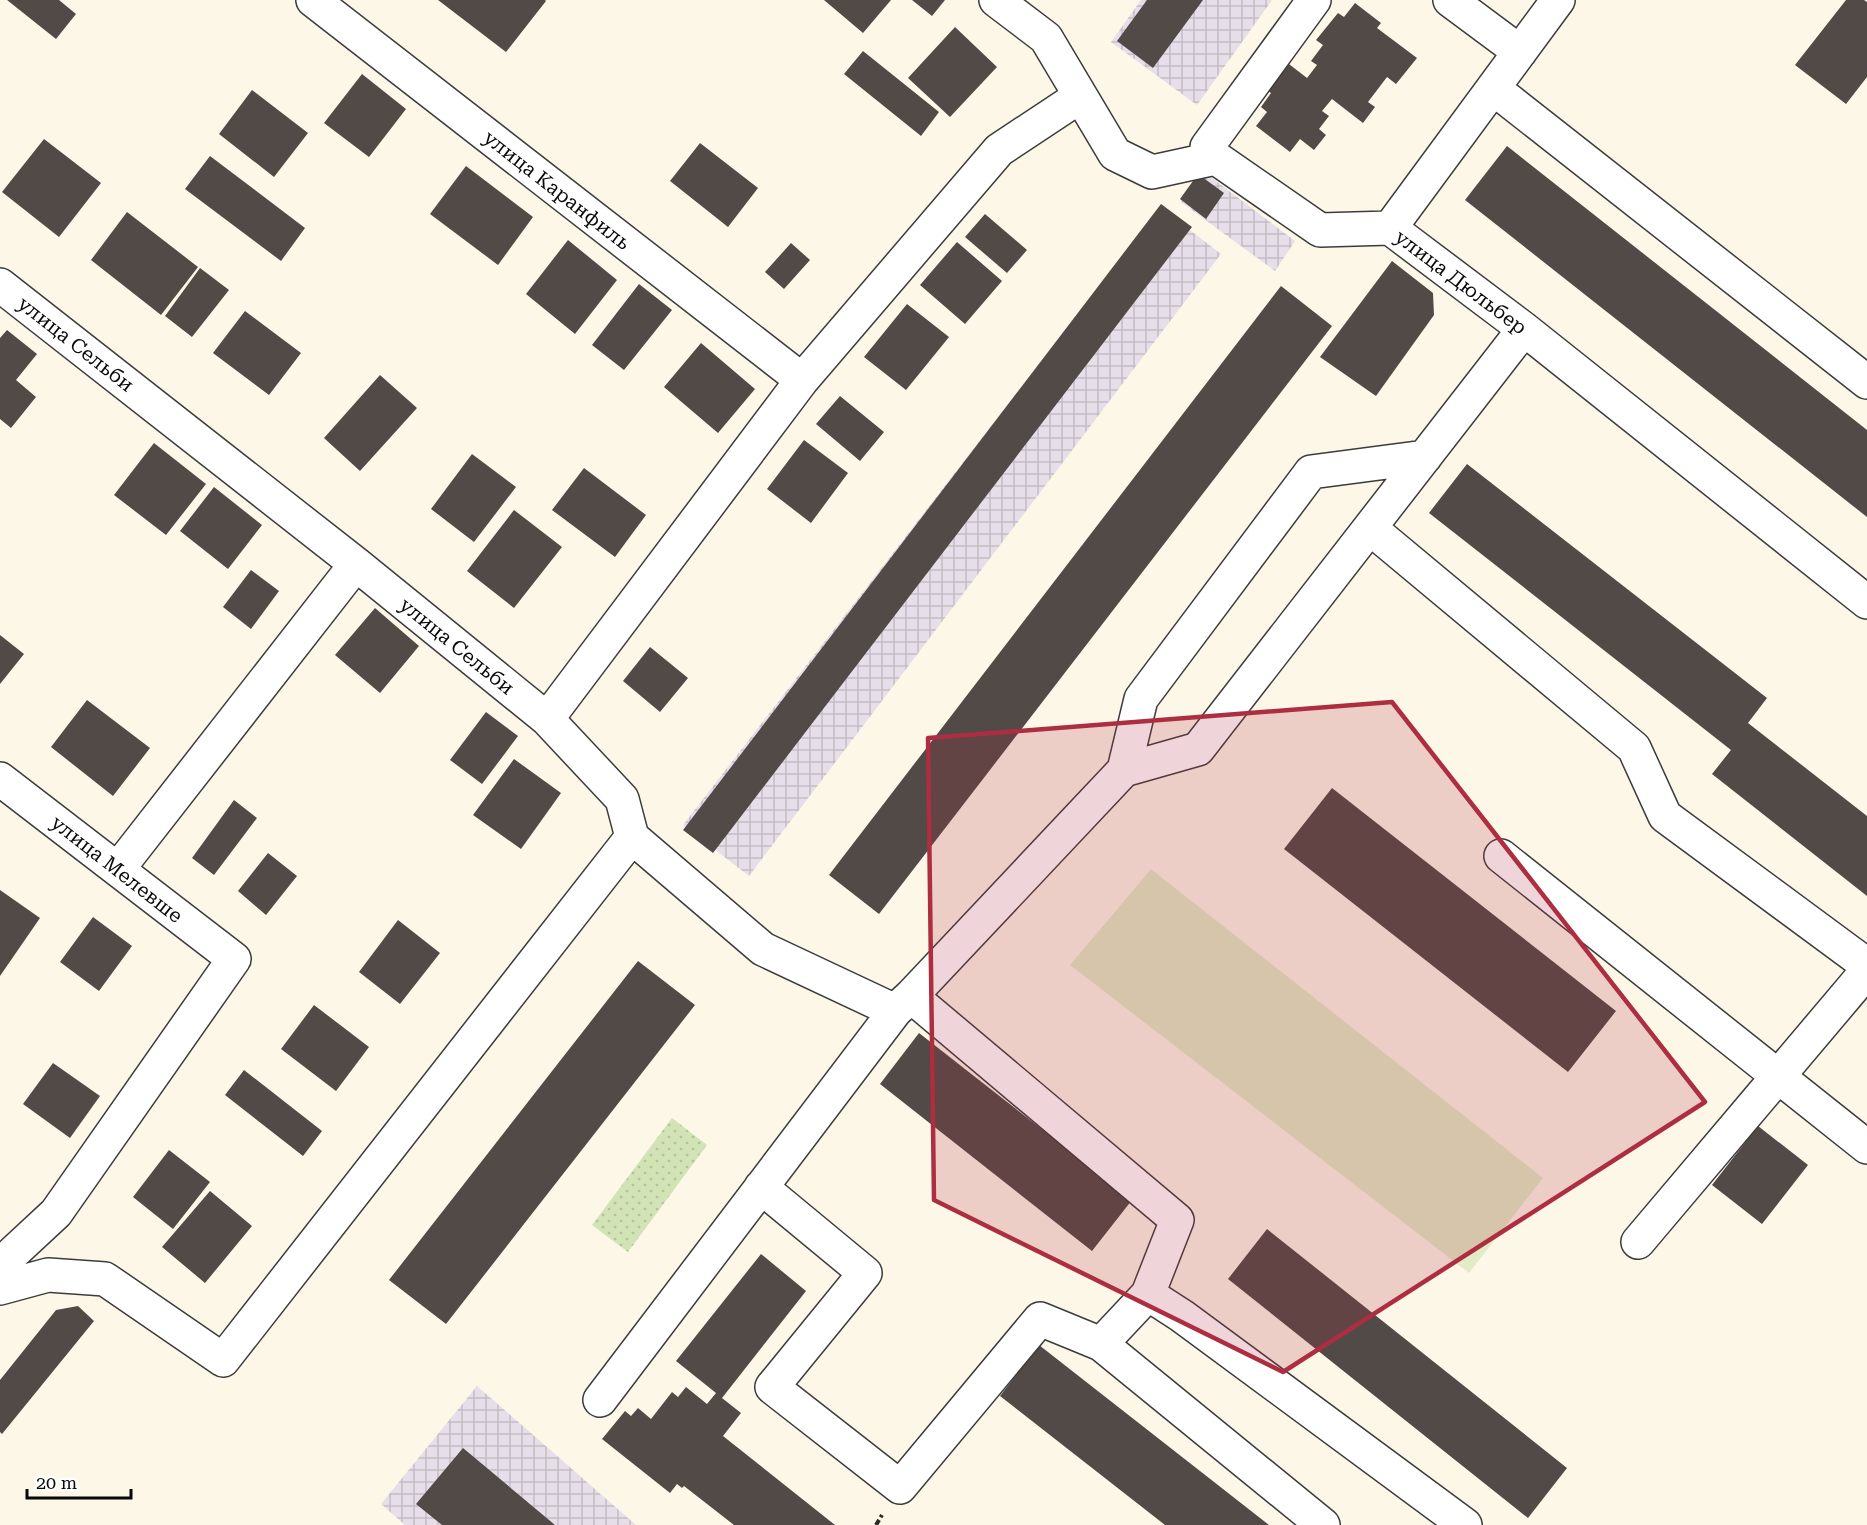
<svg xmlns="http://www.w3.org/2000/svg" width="1867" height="1525" viewBox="0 0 1867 1525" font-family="'Roboto Serif',serif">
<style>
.industrial{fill:url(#industrial-grid)}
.park{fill:url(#park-dots)}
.pitch{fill:#e2ecc6}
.building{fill:#514a47}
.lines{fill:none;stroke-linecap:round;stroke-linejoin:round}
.minor-casing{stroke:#3c3c3c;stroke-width:36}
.path{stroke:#2b2b2b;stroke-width:4;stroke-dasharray:6 3;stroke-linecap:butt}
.minor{stroke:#fff;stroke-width:33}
.marked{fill:#ad2e40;fill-opacity:0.2;stroke:#ad2e40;stroke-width:4.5;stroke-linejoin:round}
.labels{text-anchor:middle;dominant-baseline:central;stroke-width:6;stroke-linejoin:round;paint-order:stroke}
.street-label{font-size:20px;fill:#090909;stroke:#fff}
</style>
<defs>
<pattern id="industrial-grid" width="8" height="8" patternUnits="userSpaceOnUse" patternTransform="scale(1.5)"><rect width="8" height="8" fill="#e6dee8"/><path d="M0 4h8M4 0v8" fill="none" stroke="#c4bdc6"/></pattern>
<pattern id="park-dots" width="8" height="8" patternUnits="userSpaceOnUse" patternTransform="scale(1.5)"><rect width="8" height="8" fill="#d2e4b5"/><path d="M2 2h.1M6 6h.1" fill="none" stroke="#b3c29a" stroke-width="1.8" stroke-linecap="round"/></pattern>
</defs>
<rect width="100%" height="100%" fill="#fdf7e8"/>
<path class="industrial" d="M1141,0H1272L1197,105L1111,42Z
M1204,172L1295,241L1275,271L1181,202Z
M1160,207L1221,254L749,876L683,825Z
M477,1386L636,1525H405L381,1504Z"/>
<path class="park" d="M672,1118L707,1145L628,1252L592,1225Z"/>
<path class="pitch" d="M1151,869L1543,1178L1469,1273L1070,965Z"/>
<path class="building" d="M7,0H59L76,14L56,39Z
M438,0H545L546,1L506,52Z
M824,0H891L863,33Z
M912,0H945L932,16Z
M1147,0H1203L1153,68L1117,41Z
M1846,0H1864L1867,2V77L1846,104L1795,65Z
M1355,3L1381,23L1377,28L1417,58L1396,84L1387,77L1368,102L1375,107L1363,123L1332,99L1322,111L1329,116L1319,129L1326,135L1314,150L1300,139L1290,152L1256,126L1267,112L1261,107L1271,93L1257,83L1285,61L1307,78L1317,65L1311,61L1323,45L1316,40L1338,13L1344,17Z
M955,27L997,67L950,117L908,78Z
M863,51L939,112L921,136L844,74Z
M362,74L406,109L369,157L324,123Z
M252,90L308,133L274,177L219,134Z
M44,139L101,183L59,237L2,192Z
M700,143L758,188L728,227L670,181Z
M1507,146L1867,430V517L1465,200Z
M210,156L305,228L281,261L185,189Z
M466,166L533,217L498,265L430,214Z
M1198,174L1224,193L1206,219L1180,199Z
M1161,204L1192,227L713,853L683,830Z
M127,212L198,267L161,315L91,260Z
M985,214L1027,250L1007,273L965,237Z
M568,240L617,280L575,334L526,294Z
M957,242L1002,281L965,324L920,285Z
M791,243L810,260L784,289L765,272Z
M1392,261L1433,293L1434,315L1376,396L1320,357Z
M200,268L229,290L192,337L165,316Z
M639,284L672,310L624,370L592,345Z
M1281,286L1332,326L879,914L829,875Z
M907,304L949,337L906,390L864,357Z
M245,311L301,353L269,395L213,353Z
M7,330L37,354L16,380L36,397L11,428L0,419V338Z
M701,343L755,389L718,433L664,387Z
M380,375L417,408L360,471L324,438Z
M840,396L884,432L860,461L816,424Z
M804,440L848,473L811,523L767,489Z
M154,443L206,484L166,535L114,495Z
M472,454L516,487L474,542L431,509Z
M1467,464L1767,698L1748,723L1867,816V896L1712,774L1731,750L1429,513Z
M584,468L646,515L615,557L552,510Z
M214,487L262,525L228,569L180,531Z
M514,510L562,547L514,608L467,571Z
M251,570L279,591L251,629L223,607Z
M375,608L419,646L380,693L335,655Z
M0,635L24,654L0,684Z
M650,647L688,678L660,712L623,681Z
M87,700L150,748L113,796L51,747Z
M486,712L518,736L482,784L450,760Z
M514,759L561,793L521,849L473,815Z
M1332,788L1616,1011L1568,1072L1284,849Z
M234,800L257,818L214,875L192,858Z
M268,853L297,876L266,915L238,891Z
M0,890L40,918L0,976Z
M93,917L132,946L99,991L60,962Z
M398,920L440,953L400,1004L359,972Z
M638,961L695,1005L446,1324L389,1280Z
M314,1005L369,1047L336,1091L281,1049Z
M919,1033L1132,1200L1092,1251L880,1084Z
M53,1063L100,1096L70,1138L23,1104Z
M244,1070L322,1131L303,1156L225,1095Z
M1758,1126L1808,1165L1762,1224L1712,1185Z
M169,1150L210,1182L173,1229L133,1197Z
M210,1191L252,1226L205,1283L162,1247Z
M1267,1229L1567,1468L1528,1518L1228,1279Z
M761,1254L806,1291L722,1398L741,1413L723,1436L835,1525H734L684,1486L682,1488L677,1484L670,1493L602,1439L625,1411L631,1416L638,1408L651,1419L672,1392L678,1397L686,1387L707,1404L716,1393L676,1361Z
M78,1306L94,1321L2,1434L0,1432V1380L56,1310Z
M1039,1345L1269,1525H1165L1000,1396Z
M463,1448L555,1525H442L416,1504Z"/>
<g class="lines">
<g class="minor-casing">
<path id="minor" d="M313,0L802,380
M996,0L1046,38L1115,154L1152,172L1216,158L1320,230L1390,228L1524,329L1867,602
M1450,0L1520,52
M1493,88L1867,382
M1216,158L1207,147L1314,0
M1390,228L1558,0
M0,285L356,564L547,719L622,799L632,837L763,949L895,1011
M1370,528L1634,748L1665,816L1867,965
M547,719L802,380L999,150L1079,97
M1124,770L1141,699L1311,472L1425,457
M0,779L234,959L56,1213L0,1265
M1501,856L1867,1147
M118,869L356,564
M761,1187L865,1273L772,1387L900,1487L1040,1319L1101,1344L1148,1294L1177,1220L911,996
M1638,1242L1867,971
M0,1288L48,1275L105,1279L223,1360L632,837
M1148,1294L1182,1316L1465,1525
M1101,1344L1323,1525
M600,1400L895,1011L911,996L1124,770L1198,749L1524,329"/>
</g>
<path class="path" d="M876,1525L882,1515"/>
<use href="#minor" class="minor"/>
</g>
<path class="marked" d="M1392,702L1705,1102L1283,1372L934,1200L928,738Z"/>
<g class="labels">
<g class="street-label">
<text transform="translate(557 190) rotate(38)">улица Каранфиль</text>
<text transform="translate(1461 282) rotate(37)">улица Дюльбер</text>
<text transform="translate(76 344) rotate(38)">улица Сельби</text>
<text transform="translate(457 646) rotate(39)">улица Сельби</text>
<text transform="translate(117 869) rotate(38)">улица Мелевше</text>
</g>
</g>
<path d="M27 1489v9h104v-9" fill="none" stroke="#090909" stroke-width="3"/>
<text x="36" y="1489" font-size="18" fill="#090909" stroke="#ffffff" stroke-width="4.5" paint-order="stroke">20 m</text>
</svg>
